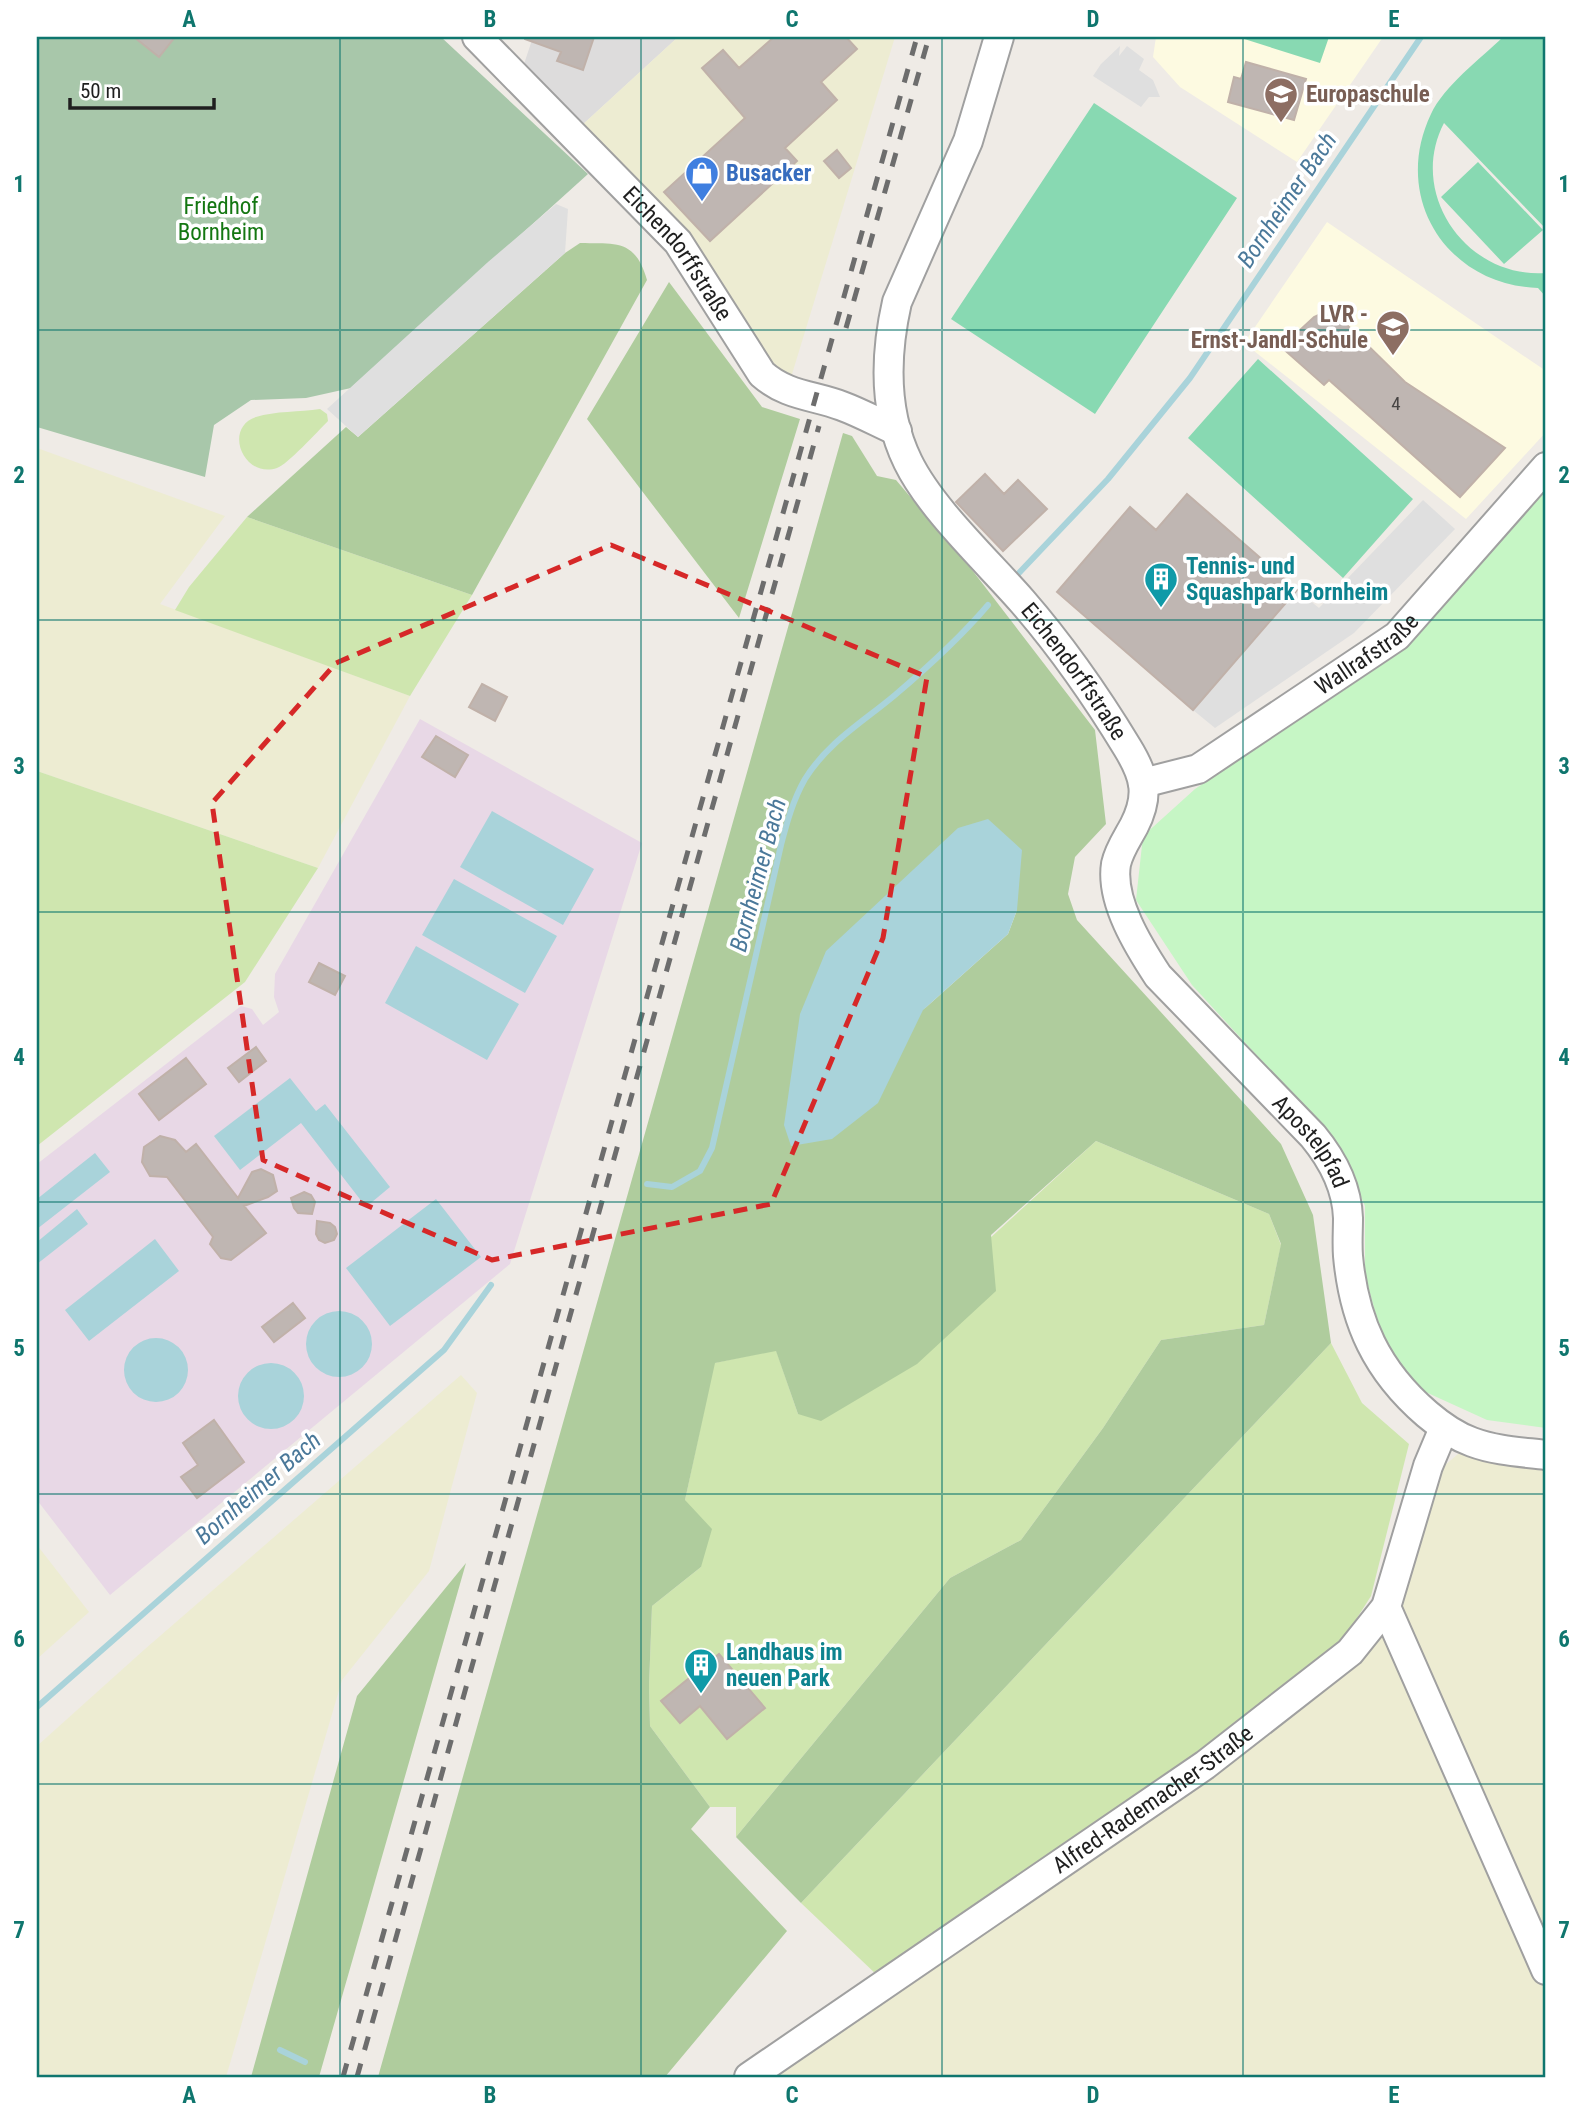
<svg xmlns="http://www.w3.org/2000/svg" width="1583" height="2114" viewBox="0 0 1583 2114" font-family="'Roboto Condensed',sans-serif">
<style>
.residential{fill:#dddcdc}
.industrial{fill:#e8d8e6}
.education{fill:#fdfae1}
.farmland{fill:#edecd2}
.grass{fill:#cfe6af}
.forest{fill:#afcc9d;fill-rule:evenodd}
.cemetery{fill:#a8c7aa}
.park{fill:#c6f6c5}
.pitch{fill:#88d9b2}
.parking{fill:#dfdfdf}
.water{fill:#a9d3da}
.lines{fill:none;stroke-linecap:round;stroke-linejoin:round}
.stream{stroke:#a9d3da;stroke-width:6}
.building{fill:#bfb6b2;stroke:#c0b1a9;stroke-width:2}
.minor-casing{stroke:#a0a0a0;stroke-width:32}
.minor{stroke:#fff;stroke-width:28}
.rail{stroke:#6d6d6d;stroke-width:5;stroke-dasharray:14 14;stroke-linecap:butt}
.marked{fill:none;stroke:#d62828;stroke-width:5;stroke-dasharray:14 9;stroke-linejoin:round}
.grid{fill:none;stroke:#0f766e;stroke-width:2;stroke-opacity:0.55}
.labels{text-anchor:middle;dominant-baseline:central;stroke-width:7;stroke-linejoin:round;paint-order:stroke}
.number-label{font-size:19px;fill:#474544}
.education-label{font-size:23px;font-weight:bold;fill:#785e54;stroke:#fff;text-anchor:start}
.shop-label{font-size:23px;font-weight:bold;fill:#366cbe;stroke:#fff;text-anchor:start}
.park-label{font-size:23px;fill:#147712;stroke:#fff}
.street-label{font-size:23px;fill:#1f1f1f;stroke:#fff}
.culture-label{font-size:23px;font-weight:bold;fill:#0d838f;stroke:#fff;text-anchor:start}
.water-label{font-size:24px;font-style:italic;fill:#4b799a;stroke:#fff}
.neatline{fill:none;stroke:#0f766e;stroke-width:2.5}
.grid-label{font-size:23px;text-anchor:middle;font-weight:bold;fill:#0f766e}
</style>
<rect width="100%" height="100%" fill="#efebe6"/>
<path class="residential" d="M533,37H678L580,127L522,70Z"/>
<path class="industrial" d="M420,719L642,843L510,1264L110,1595L37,1500V1164L241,1006L252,1009L263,1025L279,1012L274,997L275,974Z"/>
<path class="education" d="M1156,37H1383L1297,162L1180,87L1153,57Z
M1327,222L1546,371V432L1466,519L1244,343Z"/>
<path class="farmland" d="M678,37H895L789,384L776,380L580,127Z
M37,448L225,516L160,604L410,696L318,868L37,771Z
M461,1375L477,1393L429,1571L342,1680L226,2077H37V1746L145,1649Z
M1464,1449L1546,1468V2077H765L1376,1641L1438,1471Z
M37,1545L89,1612L37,1659Z"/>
<path class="grass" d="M320,409L327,414L328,421C318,431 287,465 277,468C243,479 223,428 256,417C275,411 300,412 320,409Z
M247,517L472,595L410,696L175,610L189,587Z
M37,771L318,868L245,982L37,1146Z
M1096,1141L1269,1214L1281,1245L1264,1325L1161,1340L1103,1428L1021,1540L950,1578L736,1837V1807H710L650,1726L649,1686L652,1606L701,1567L685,1500L714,1363L776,1350L798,1414Z
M1331,1343L1362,1403L1409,1444L1371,1596L1343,1640L1203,1751L878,1976L801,1903Z"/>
<path class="forest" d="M580,243C617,244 635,239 647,280L472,595L247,517L346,427L358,437L565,253Z
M669,282L762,407L800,419L739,618L587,419Z
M843,433L852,436L877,476L896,480L969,566L1095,730L1106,824L1075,857L1068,894L1077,920L1281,1144L1313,1215L1331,1343L801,1903L736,1837L950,1578L1021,1540L1103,1428L1161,1340L1264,1325L1281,1244L1269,1214L1096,1141L991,1235L996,1291L917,1364L821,1421L798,1414L776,1351L715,1363L685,1500L712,1529L701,1567L652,1606L649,1686L650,1726L710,1807L691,1829L787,1931L665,2077H378ZM1017,910L1008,934L923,1010Z
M466,1563L319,2077H251L357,1696Z"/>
<path class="cemetery" d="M37,37H441L588,174L351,388L306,398L251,400L214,425L205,477L37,427Z"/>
<path class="park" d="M1546,487V1428L1487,1420L1419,1389L1385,1347L1365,1275V1206L1338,1144L1192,985L1136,900L1143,836L1195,789L1395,656Z"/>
<path class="pitch" d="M1238,37H1329L1320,63Z
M1503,37H1546V229L1444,123C1407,194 1467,279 1546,273V297L1538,288C1447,285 1391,198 1431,114C1444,86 1480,59 1503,37Z
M1094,103L1237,198L1095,414L951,319Z
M1478,162L1543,230L1504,264L1441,197Z
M1258,359L1413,499L1343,578L1188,438Z"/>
<path class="parking" d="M1120,46L1119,56L1127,46L1144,59L1139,70L1153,80L1160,97H1149L1141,107L1093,76L1101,64Z
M556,204L568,209L565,253L358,437L327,409L488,262Z
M1423,500L1455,529L1354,633L1215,728L1193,710L1297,590L1319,608Z"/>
<path class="water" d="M492,811L594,869L563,925L460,867Z
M988,819L1022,850L1017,910L1008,934L923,1010L878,1103L832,1139L791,1146L784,1125L800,1014L826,951L958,828Z
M454,879L557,936L525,993L422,935Z
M416,946L519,1004L487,1060L385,1003Z
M290,1078L316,1111L325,1104L390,1187L366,1207L301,1123L240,1170L214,1136Z
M95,1153L110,1172L37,1229V1199Z
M436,1199L481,1257L390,1326L346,1268Z
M77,1209L88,1224L37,1264V1242Z
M155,1239L179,1271L89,1341L65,1310Z
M306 1344a33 33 0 1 1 66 0a33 33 0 1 1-66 0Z
M124 1370a32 32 0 1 1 64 0a32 32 0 1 1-64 0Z
M238 1396a33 33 0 1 1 66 0a33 33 0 1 1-66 0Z"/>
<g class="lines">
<path class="stream" d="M1018,574L1108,479L1190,378L1421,37
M647,1184L672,1187L700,1171L712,1148L781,845C787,822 793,800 805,779C828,742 863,722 895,695C928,667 960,638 988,605
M37,1707L444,1350L491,1285
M280,2050L305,2062"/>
</g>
<path class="building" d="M134,37H175L159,57Z
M525,37H594L583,70L557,61L561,52L525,39Z
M774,37H846L857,49L821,82L837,100L785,148L797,161L710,241L664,192L745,118L702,68L723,50L739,68Z
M1246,62L1306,79L1294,120L1228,102L1234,77L1241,79Z
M837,150L851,168L839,178L824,161Z
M1329,310L1339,311L1346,318L1347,325L1405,382L1505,448L1460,497L1329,380L1324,385L1280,346L1296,328L1299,331L1314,317Z
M985,474L1004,494L1018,480L1047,509L1003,551L956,502Z
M1187,494L1297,590L1193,710L1057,592L1130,507L1156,530Z
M482,684L507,697L495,721L469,707Z
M436,736L468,755L455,777L422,757Z
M319,963L345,976L335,995L309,982Z
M256,1047L266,1061L239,1082L228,1068Z
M186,1058L206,1084L159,1120L139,1094Z
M160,1136L175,1140L186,1152L196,1144L238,1198L252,1172L261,1169L273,1175L277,1191L268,1197L244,1206L266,1233L231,1260L221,1258L210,1244L213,1237L167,1177L150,1176L142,1162L144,1147Z
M304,1192L311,1195L315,1202L312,1214L298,1213L294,1208L291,1198Z
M317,1221L330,1223L335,1227L337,1234L334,1240L325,1243L319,1240L316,1234Z
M293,1303L305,1318L274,1342L262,1327Z
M214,1420L244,1462L197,1498L181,1477L198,1465L183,1443Z
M719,1654L765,1708L727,1739L700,1706L680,1723L661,1701Z"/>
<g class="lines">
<g class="minor-casing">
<g id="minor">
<path id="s1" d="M477,37L678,242L762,374C787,396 813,395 842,406C861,413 879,423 897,431"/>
<path id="s2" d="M999,37L968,141L897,302C885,355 883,411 908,462C931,509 987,561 1022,601C1062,647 1096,696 1127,747C1145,776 1150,795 1134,826C1127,839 1119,850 1116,864C1110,901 1139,947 1158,976L1313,1136C1332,1159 1347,1188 1348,1218C1348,1231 1347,1243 1348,1256C1354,1322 1377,1371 1427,1414C1441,1426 1455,1436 1472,1442C1496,1451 1522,1452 1546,1455"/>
<path id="s3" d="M1143,783L1198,769L1397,636L1546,467"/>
<path d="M1386,1607L1546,1970"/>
<path id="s4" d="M749,2077L1205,1765L1350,1652L1386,1607L1428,1466L1444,1428"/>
</g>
</g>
<use href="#minor" class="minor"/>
<path class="rail" d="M846,328L929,37
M343,2077L917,37
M357,2077L819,426"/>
</g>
<path class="marked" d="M611,545L927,677L883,938L771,1204L492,1260L263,1160L212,803L336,663Z"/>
<path class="grid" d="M340,37V2077M641,37V2077M942,37V2077M1243,37V2077M37,330H1546M37,620H1546M37,912H1546M37,1202H1546M37,1494H1546M37,1784H1546"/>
<defs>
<g id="school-pin" transform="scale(1.75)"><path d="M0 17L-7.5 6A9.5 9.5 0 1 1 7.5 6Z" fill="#8d6e63" stroke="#fff"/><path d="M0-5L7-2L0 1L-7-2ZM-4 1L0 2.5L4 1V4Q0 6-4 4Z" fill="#fff"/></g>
<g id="shop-pin" transform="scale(1.75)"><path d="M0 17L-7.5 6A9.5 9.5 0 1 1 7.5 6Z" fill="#3f7fe0" stroke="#fff"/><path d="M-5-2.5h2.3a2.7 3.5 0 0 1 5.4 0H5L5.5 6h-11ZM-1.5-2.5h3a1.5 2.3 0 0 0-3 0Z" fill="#fff"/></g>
<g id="building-pin" transform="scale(1.75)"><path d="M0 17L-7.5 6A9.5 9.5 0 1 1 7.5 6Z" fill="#0f9aa8" stroke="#fff"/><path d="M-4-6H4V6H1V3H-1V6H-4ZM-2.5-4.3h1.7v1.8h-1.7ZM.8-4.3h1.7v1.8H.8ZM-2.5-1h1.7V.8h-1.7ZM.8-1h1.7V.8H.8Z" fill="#fff"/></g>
</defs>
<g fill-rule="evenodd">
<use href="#school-pin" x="1281" y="94"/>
<use href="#shop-pin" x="702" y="173"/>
<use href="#school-pin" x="1393" y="327"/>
<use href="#building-pin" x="1161" y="579"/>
<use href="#building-pin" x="701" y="1665"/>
</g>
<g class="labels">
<g class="number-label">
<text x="1396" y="403">4</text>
</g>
<g class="education-label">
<text x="1306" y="94">Europaschule</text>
<text x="1368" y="314" text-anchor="end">LVR -<tspan x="1368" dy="26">Ernst-Jandl-Schule</tspan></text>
</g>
<g class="shop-label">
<text x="726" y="173">Busacker</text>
</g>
<g class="park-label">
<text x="221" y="206">Friedhof<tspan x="221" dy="26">Bornheim</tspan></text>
</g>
<g class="street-label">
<text stroke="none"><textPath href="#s1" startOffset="296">Eichendorffstraße</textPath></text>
<text stroke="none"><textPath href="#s3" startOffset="261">Wallrafstraße</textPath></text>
<text stroke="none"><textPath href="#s2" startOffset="716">Eichendorffstraße</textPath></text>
<text stroke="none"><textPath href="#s2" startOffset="1283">Apostelpfad</textPath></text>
<text stroke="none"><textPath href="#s4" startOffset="490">Alfred-Rademacher-Straße</textPath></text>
</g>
<g class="culture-label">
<text x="1186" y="566">Tennis- und<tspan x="1186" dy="26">Squashpark Bornheim</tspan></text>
<text x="726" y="1652">Landhaus im<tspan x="726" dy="26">neuen Park</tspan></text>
</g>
<g class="water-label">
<text transform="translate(1287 200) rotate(-56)">Bornheimer Bach</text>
<text transform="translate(758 875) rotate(-75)">Bornheimer Bach</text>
<text transform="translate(258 1488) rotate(-41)">Bornheimer Bach</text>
</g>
</g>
<rect width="1583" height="2114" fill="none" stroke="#ffffff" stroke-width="77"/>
<path d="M70 98v10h144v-10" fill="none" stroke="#1f1f1f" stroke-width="3.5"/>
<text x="80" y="98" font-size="21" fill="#1f1f1f" stroke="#ffffff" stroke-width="5" paint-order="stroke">50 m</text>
<rect x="38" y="38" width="1506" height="2038" class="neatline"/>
<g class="grid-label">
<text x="189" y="27">A</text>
<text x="490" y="27">B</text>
<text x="792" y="27">C</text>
<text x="1093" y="27">D</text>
<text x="1394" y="27">E</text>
<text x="19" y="192">1</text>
<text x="1564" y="192">1</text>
<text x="19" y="483">2</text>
<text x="1564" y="483">2</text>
<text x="19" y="774">3</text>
<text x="1564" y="774">3</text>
<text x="19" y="1065">4</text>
<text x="1564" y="1065">4</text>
<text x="19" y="1356">5</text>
<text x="1564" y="1356">5</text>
<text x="19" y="1647">6</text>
<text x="1564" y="1647">6</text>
<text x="19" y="1938">7</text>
<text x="1564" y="1938">7</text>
<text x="189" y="2103">A</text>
<text x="490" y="2103">B</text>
<text x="792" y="2103">C</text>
<text x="1093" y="2103">D</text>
<text x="1394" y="2103">E</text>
</g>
</svg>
